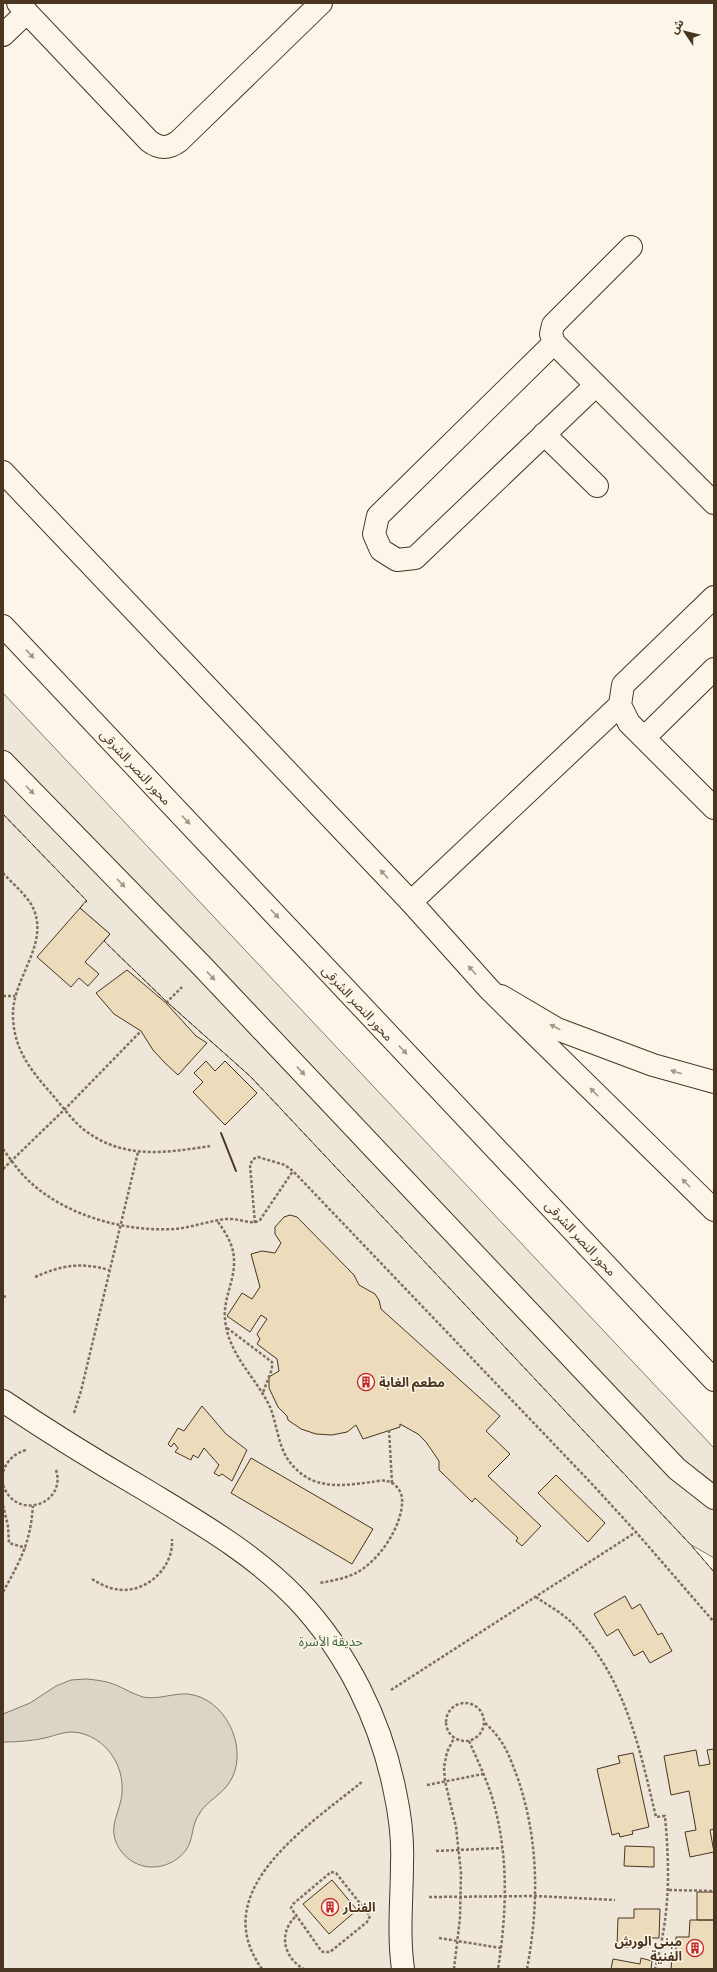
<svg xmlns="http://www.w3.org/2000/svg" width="717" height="1972" viewBox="0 0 717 1972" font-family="Manrope,'Noto Sans Arabic',sans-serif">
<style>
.green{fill:#ede6d9;stroke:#887966}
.parking{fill:#ede7d9;stroke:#887966}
.water{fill:#dcd4c6;stroke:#887966}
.building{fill:#ecdcbc;stroke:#4a3520}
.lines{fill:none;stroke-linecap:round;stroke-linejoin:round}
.minor-casing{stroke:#4a3520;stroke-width:24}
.major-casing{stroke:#4a3520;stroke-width:24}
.path{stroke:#7f6f5c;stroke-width:2.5;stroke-dasharray:3 2;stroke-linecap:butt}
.minor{stroke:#fbf6e9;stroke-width:22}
.major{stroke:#fbf6e9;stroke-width:22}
.fence{stroke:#4a3520;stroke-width:1;stroke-dasharray:5 2;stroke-linecap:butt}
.wall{stroke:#4a3520;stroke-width:2}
.oneway{fill:#a29684}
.labels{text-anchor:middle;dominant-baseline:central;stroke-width:3;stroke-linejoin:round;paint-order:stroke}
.street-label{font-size:13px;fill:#4a3520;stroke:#fbf6e9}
.poi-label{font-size:13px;font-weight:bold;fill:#4a3520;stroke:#fbf6e9;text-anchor:start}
.park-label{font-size:13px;fill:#436837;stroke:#fbf6e9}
</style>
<rect width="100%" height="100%" fill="#fbf6e9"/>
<path class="green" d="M3,814L87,901L110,934L104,941L167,1002L251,1077L690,1544L714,1572V1969H3Z"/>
<path class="parking" d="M3,693L714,1448V1558L690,1544L251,1077L167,1002L104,941L110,934L80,908L86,900L3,814Z"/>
<path class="water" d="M86,1679C97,1680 106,1681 116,1685C125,1689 133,1694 143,1697C158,1700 173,1693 188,1694C225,1698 248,1746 232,1778C223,1796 206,1800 198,1816C193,1824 193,1833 190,1842C185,1857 168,1867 153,1867C132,1868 111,1848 114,1826C115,1818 119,1809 121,1800C127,1771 110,1740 80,1733C67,1730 57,1735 45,1738C31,1741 17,1742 3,1742V1714L30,1703L56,1686L71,1680Z"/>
<path class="building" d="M80,908L110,934L85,962L99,974L88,986L79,978L71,987L37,957Z
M127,970L166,1003L196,1036L207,1043L178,1075L165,1063L153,1050L141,1031L114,1014L96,993Z
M206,1061L215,1071L225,1061L257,1093L225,1125L193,1092L203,1082L194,1073Z
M290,1215L297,1217L354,1275L359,1285L375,1294L379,1300L381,1309L500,1416L486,1431L510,1454L488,1476L541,1526L522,1546L516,1541L518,1538L475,1498L472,1502L439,1470V1461L426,1442L418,1434L400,1424V1427L363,1439L356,1425L347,1432L332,1435L316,1434L301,1429L288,1420L287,1416L278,1407L269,1388V1377L279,1371L277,1359L257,1344L260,1339L257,1334L267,1319L261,1315L250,1332L227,1316L242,1293L252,1299L260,1287L251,1254L262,1251L275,1253L281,1243L275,1234V1227L284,1217Z
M202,1406L226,1434L247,1450L232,1481L222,1474L219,1476L214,1473L219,1465L204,1448L198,1458L193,1455L191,1460L175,1452L178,1448L174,1443L171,1447L168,1444L178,1428L184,1431Z
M251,1458L373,1529L352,1564L231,1493Z
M556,1475L605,1523L588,1542L538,1493Z
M625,1596L632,1609L640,1604L658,1635L662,1633L672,1651L650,1663L643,1651L634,1656L618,1629L607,1636L594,1614Z
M714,1749V1829L710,1830L714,1852L690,1857L685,1832L696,1830L689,1791L671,1795L664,1756L696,1750L699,1766L710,1764L707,1750Z
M633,1753L649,1827L632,1831L633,1834L620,1837L619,1833L612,1835L597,1769L620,1763L618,1756Z
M625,1846L654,1847V1867L624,1866Z
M332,1880L357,1910L329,1934L303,1904Z
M697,1892H714V1920H697Z
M634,1909H660L659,1938H646V1947H617L618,1918H634Z
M690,1920H714V1969H671L672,1958L676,1959V1937H689Z
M641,1958L652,1961L651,1969H611L613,1959L640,1964Z"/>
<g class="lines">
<g class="minor-casing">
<path id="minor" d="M18,3L149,141C160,149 168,149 179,141L321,3
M3,35L27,12
M631,247L553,325L551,334L554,343L714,503
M554,343L378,516L374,534L381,550L397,560L415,558L596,385
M544,434L597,486
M714,597L623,685L620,705L629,723L714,808
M644,738L714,669
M3,762L202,966L677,1469L714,1498
M411,902L620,705
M501,996L557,1029L653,1065L714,1082
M3,1401C49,1432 96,1461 144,1489C198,1522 253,1553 297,1599C347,1652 381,1721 395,1792C400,1815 403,1840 402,1863C402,1899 398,1933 403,1969"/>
</g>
<g class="major-casing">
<path id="major" d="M3,472L411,902L489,989L714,1210
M3,626L714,1380"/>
</g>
<path class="path" d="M3,873C12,883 24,893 31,904C53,942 11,978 13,1017C14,1048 29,1068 49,1091C60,1103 70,1118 83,1129C123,1160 165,1153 210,1146
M3,996H15
M166,1003L182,987
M3,1149C11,1160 19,1172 30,1182C67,1216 125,1232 175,1229C193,1227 209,1221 226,1219C236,1218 247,1223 256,1222L260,1220L293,1171
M3,1169L65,1109L141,1031
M218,1222C226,1233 234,1246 234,1260C235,1280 223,1299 225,1319C228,1355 256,1377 270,1407C277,1424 278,1446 289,1461C296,1471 309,1481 321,1483C338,1487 355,1484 372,1482C376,1481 383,1480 387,1481C395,1483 401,1490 402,1498C404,1525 378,1563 354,1574C343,1579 331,1581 319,1583
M255,1223L250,1165L253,1159L258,1157L285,1165L293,1171L592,1484L636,1532L714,1622
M35,1277C62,1265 81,1262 109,1270
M3,1297L7,1296
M227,1328L272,1362V1369L262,1395
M74,1413L81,1391L138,1152
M389,1430L392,1483
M3,1472C7,1460 14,1454 26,1450
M3,1485C16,1522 67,1504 56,1470
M3,1505L8,1526L9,1543L26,1548
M92,1579C102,1585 111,1590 124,1590C149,1590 174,1566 172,1539
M3,1592C21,1559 30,1544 33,1506
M536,1597C547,1605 561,1612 571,1622C625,1676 639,1746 656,1817L665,1816C670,1872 670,1914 655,1969
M391,1690L636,1532
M446 1722a19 19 0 1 1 38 0a19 19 0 1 1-38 0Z
M485,1723C504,1740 509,1755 518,1779C539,1841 539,1905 527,1969
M469,1741C477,1759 486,1778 492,1797C509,1854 507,1911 498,1969
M427,1785L483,1774
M436,1851L502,1848
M331,1872L336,1873L370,1916L367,1922L330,1952H323L320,1949L291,1908L293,1904Z
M669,1890L714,1891
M429,1897L536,1896L615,1900
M295,1917C278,1934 284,1958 304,1969
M439,1938L501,1948
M262,1969C205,1890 310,1825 363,1781
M454,1969L460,1918L461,1873L456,1827L445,1781L444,1767L447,1752L454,1738"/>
<use href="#minor" class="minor"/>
<use href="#major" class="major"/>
<path class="fence" d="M3,814L87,901L80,908L81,909
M106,939L104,941L167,1002L251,1077L690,1544L714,1572"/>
<path class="wall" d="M221,1133L236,1171"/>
</g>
<defs><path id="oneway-solid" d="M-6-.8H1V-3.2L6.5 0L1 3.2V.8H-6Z"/></defs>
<g class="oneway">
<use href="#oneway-solid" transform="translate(30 654) rotate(47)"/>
<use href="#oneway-solid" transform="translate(30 790) rotate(46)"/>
<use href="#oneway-solid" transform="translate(186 820) rotate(47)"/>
<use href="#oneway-solid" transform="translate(384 874) rotate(-133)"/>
<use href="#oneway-solid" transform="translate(121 883) rotate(46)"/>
<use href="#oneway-solid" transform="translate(275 914) rotate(47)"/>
<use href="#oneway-solid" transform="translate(472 970) rotate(-132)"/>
<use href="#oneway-solid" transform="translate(211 976) rotate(47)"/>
<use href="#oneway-solid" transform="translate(555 1027) rotate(-152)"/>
<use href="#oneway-solid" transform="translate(403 1050) rotate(47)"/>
<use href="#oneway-solid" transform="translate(301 1071) rotate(47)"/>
<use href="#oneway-solid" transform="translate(676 1072) rotate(-163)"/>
<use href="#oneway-solid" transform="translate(594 1092) rotate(-135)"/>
<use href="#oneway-solid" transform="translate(686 1183) rotate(-135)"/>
</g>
<defs>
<g id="building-ring" transform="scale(0.9)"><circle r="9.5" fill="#fbf6e9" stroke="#c62828" stroke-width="1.5"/><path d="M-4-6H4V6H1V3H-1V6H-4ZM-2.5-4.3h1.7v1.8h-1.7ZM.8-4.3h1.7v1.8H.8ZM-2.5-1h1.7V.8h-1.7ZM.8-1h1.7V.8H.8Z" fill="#c62828"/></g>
</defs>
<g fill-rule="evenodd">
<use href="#building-ring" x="366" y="1382"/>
<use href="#building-ring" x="330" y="1907"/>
<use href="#building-ring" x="695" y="1948"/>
</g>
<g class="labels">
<g class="street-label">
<text transform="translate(136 767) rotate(47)">محور النصر الشرقى</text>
<text transform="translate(358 1003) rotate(47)">محور النصر الشرقى</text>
<text transform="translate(581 1238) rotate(47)">محور النصر الشرقى</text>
</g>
<g class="poi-label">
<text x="379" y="1382">مطعم الغابة</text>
<text x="343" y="1907">الفنـار</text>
<text x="682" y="1941" text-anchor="end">مبنى الورش<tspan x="682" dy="15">الفنية</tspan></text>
</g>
<g class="park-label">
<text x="331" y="1641">حديقة الأسرة</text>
</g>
</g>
<rect width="717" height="1972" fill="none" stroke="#4a3520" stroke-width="8"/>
<g transform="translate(685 32) rotate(305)" stroke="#fbf6e9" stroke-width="3" paint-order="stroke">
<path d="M0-3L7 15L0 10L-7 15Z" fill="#4a3520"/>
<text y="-6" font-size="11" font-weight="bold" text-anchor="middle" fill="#4a3520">ش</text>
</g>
</svg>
